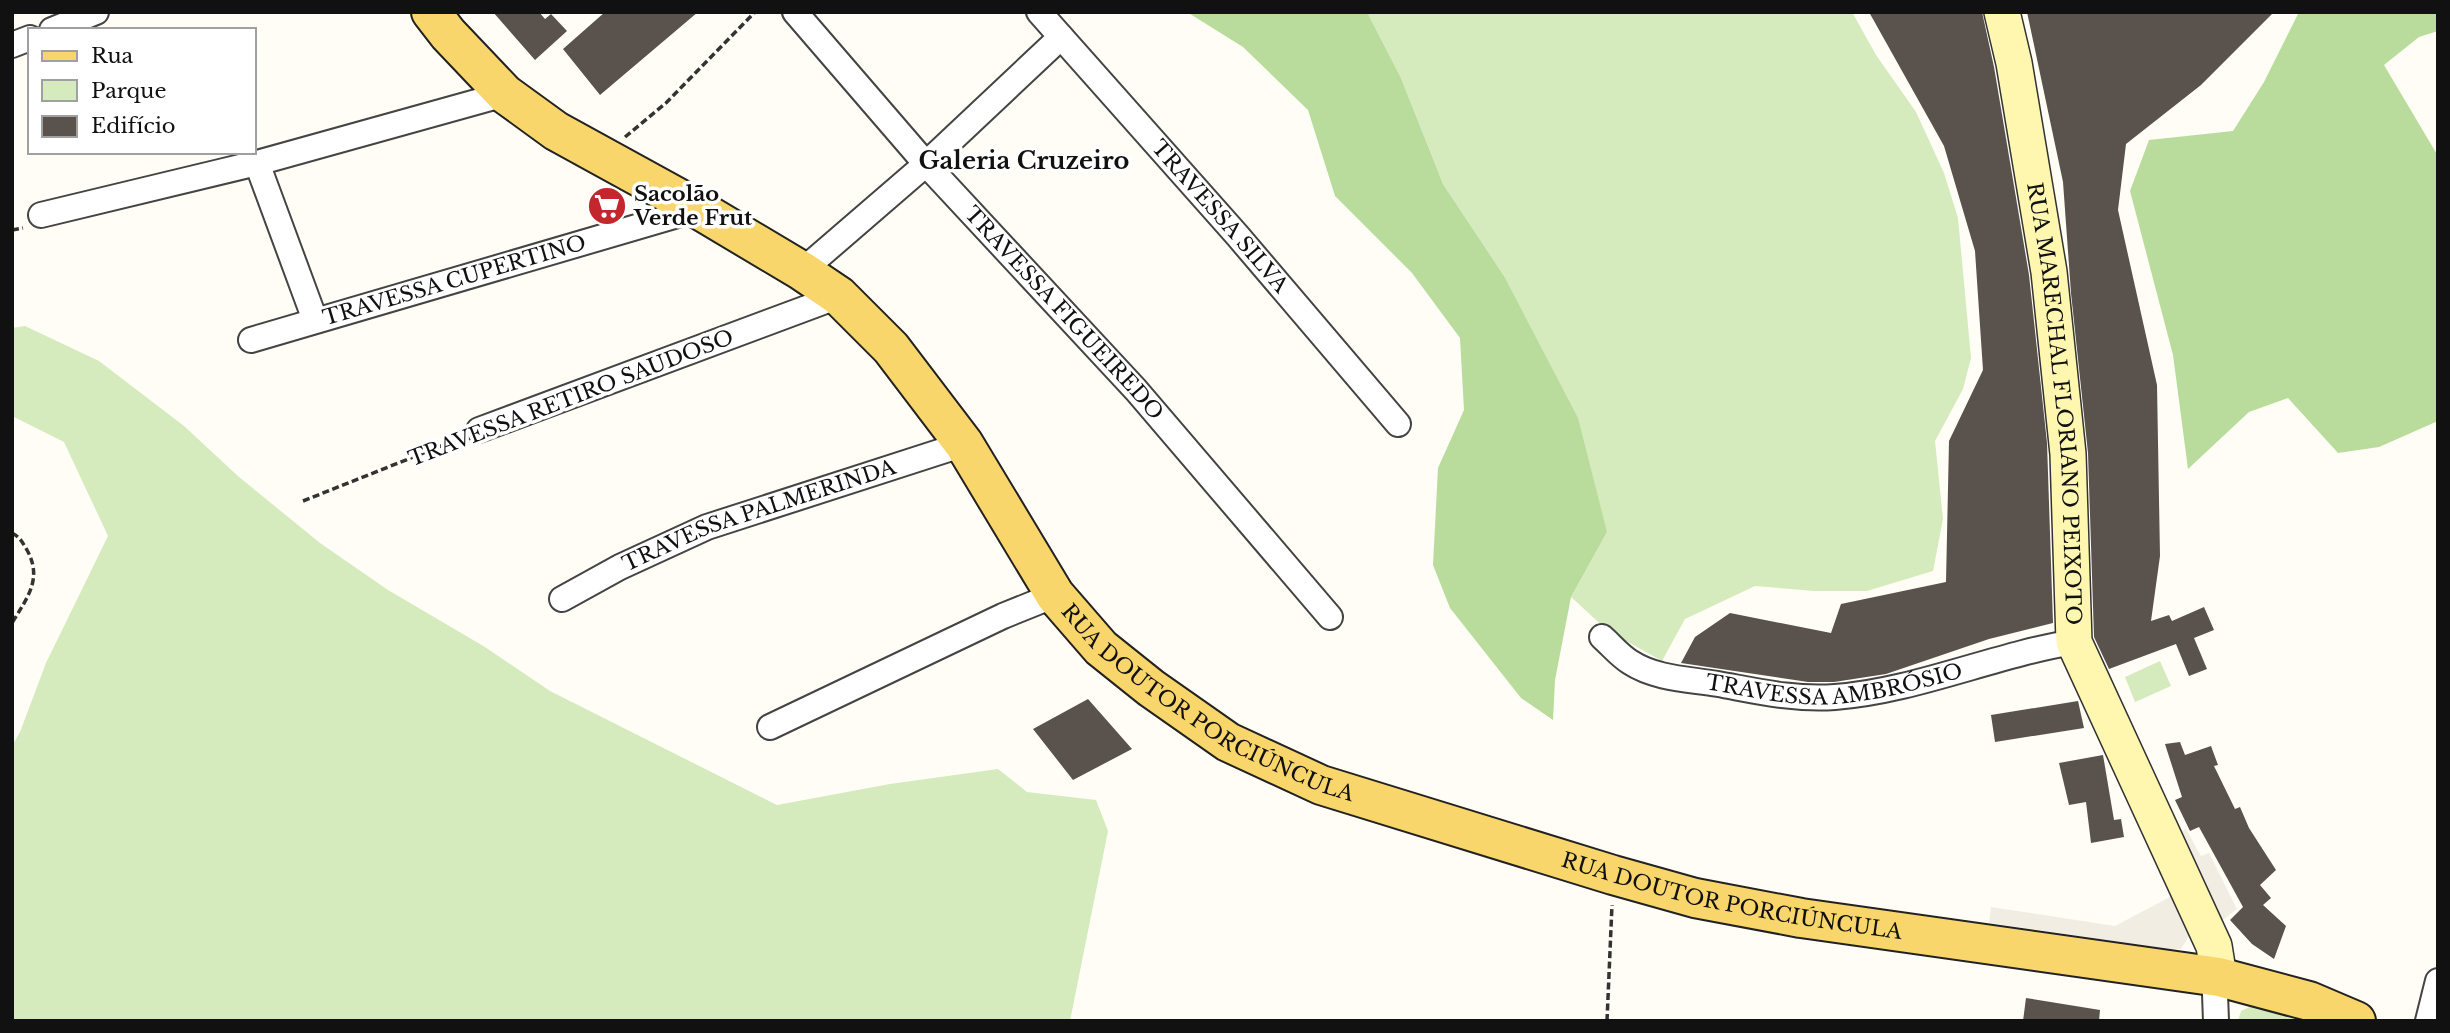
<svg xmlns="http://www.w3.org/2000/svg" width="2450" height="1033" viewBox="0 0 2450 1033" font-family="'Libre Baskerville',serif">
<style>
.green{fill:#d5ebbd}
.forest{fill:#b9dc9c}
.plaza{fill:#f1ede2}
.building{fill:#5a524d}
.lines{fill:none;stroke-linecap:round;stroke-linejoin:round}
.minor-casing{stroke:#444;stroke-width:28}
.secondary-casing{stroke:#333;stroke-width:38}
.primary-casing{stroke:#222;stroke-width:42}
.path{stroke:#333;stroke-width:3.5;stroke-dasharray:7 3.5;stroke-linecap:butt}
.minor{stroke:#fff;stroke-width:24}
.secondary{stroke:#fff6b0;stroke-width:35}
.primary{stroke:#f9d66b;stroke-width:38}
.labels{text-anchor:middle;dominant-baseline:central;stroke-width:7;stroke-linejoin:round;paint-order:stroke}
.poi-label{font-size:21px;font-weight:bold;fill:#111;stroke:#fff;text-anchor:start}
.street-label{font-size:21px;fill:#111;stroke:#fff}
.quarter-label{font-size:24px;font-weight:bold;fill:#111;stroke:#fff}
</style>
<rect width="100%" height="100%" fill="#fffdf5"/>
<path class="green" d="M1367,12H1852L1876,55L1916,112L1944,173L1958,218L1971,358L1963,389L1935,441L1943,519L1933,571L1867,591H1814L1755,586L1685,619L1662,661L1607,630L1571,597L1607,532L1504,276L1443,184L1401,78Z
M25,326L99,361L184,426L239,477L320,543L388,590L485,647L550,691L777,805L890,784L998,769L1027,792L1096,800L1108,831L1070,1021H12V746L20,732L46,663L108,536L64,442L12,416V328Z
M2160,661L2171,686L2135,702L2125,677Z
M2256,1004L2303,1021H2238L2241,1011Z"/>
<path class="forest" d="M1187,12H1367L1401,78L1443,184L1504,276L1578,418L1607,532L1571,597L1555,680L1553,720L1521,698L1450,608L1433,565L1438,468L1464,410L1460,338L1412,273L1335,196L1308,110L1243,47Z
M2299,12H2438V31L2419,37L2384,65L2438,156V421L2379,447L2338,453L2288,398L2249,412L2188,469L2173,355L2130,191L2149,140L2233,131L2264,82Z"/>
<path class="plaza" d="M2186,829L2201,856L2209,853L2237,909L2219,923L2177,833Z
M2177,890L2191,933L2181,949H2168L1989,923L1991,907L2115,926L2170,897Z"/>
<path class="building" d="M493,12H539L545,19L551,14L567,31L535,60Z
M605,12H698L600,95L563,49Z
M1869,12H1982L1994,67L2029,275L2047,443L2053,623L1989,639L1886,674L1834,682H1808L1681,663L1695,637L1730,613L1831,633L1841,604L1946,582L1949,441L1983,370L1975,251L1944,146Z
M2027,12H2274L2201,85L2126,144L2118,210L2157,385L2160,556L2151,621L2169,615L2172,621L2204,607L2214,630L2194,638L2207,669L2189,676L2176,644L2109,669L2094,637L2088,453L2071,293L2063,182Z
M1088,699L1132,749L1073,780L1033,729Z
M2078,701L2084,728L1995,742L1991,715Z
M2180,742L2185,755L2211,746L2218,765L2214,766L2235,809L2240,807L2249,828L2276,870L2260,885L2271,898L2263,905L2286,926L2274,959L2252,944L2230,920L2243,907L2199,827L2190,831L2175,800L2182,797L2165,744Z
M2103,755L2114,820L2121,819L2124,837L2091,843L2086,802L2069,805L2059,763Z
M2026,998L2100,1010L2099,1021H2023Z"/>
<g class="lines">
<g class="minor-casing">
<g id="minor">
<path id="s1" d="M795,12L926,164L1136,390L1330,617"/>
<path id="s2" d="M1039,12L1237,235L1398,424"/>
<path d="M52,30L96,12"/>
<path d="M12,45L30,38"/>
<path d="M257,163L315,320"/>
<path d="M41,215L257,163L505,94"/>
<path d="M802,271L926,164L1061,37"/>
<path id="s3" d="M251,340L698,209"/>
<path d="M479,430L839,296"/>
<path id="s4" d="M562,599L620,567L707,527L964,444"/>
<path id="s5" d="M1602,637C1611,645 1620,656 1630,662C1656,679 1689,679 1718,684C1757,691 1794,700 1835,697C1915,691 1994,655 2074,642"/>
<path d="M770,727L1003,616L1055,595"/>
<path d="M2216,1021L2215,994L2219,977"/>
<path d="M2428,1021L2438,981"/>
</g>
</g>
<g class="secondary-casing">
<g id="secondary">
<path id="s6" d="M2002,12L2014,63L2049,272L2068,454L2074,642L2214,946L2219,977"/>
</g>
</g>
<g class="primary-casing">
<g id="primary">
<path id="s7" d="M431,12L448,34L505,94L556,131L698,209L802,271L839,296L891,348L964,444L1055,595L1101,648L1151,688L1228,742L1321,785L1613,875L1695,898L1801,918L2219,977L2309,1001L2356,1021"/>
</g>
</g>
<path class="path" d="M625,137L666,103L755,12
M12,230L23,228
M303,501L461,438
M12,533C20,537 22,542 27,550C43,579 27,598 12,623
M1607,1021L1612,905"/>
<use href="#minor" class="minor"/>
<use href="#secondary" class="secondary"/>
<use href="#primary" class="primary"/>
</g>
<defs>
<g id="supermarket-disc" transform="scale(2.0125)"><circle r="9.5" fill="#c4262e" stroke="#fff"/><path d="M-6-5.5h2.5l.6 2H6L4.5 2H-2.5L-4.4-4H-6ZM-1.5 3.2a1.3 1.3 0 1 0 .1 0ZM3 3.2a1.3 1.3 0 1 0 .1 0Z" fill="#fff"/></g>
</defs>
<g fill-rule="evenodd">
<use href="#supermarket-disc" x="607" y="206"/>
</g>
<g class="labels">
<g class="poi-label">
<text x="634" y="194">Sacolão<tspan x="634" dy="24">Verde Frut</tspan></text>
</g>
<g class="street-label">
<text stroke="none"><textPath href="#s2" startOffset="273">TRAVESSA SILVA</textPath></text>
<text stroke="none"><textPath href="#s3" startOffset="212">TRAVESSA CUPERTINO</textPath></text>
<text stroke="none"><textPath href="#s1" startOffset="404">TRAVESSA FIGUEIREDO</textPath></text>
<text transform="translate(571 398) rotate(-21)">TRAVESSA RETIRO SAUDOSO</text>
<text stroke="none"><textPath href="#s6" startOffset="396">RUA MARECHAL FLORIANO PEIXOTO</textPath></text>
<text stroke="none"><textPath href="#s4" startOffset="215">TRAVESSA PALMERINDA</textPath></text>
<text stroke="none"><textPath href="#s5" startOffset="247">TRAVESSA AMBRÓSIO</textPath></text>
<text stroke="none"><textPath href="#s7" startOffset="1062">RUA DOUTOR PORCIÚNCULA</textPath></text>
<text stroke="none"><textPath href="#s7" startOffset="1629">RUA DOUTOR PORCIÚNCULA</textPath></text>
</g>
<g class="quarter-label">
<text x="1024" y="160">Galeria Cruzeiro</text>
</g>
</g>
<rect width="2450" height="1033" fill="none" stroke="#111111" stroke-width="28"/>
<rect x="28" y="28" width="228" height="126" fill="#ffffff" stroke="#a0a0a0" stroke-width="2"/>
<rect x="42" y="51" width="35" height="10" fill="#f9d66b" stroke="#a0a0a0" stroke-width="2"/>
<text x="91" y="63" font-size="21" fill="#111111">Rua</text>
<rect x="42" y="80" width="35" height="21" fill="#d5ebbd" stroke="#a0a0a0" stroke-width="2"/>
<text x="91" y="98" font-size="21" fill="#111111">Parque</text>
<rect x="42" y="116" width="35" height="21" fill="#5a524d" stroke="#a0a0a0" stroke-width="2"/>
<text x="91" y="133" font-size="21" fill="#111111">Edifício</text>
</svg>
